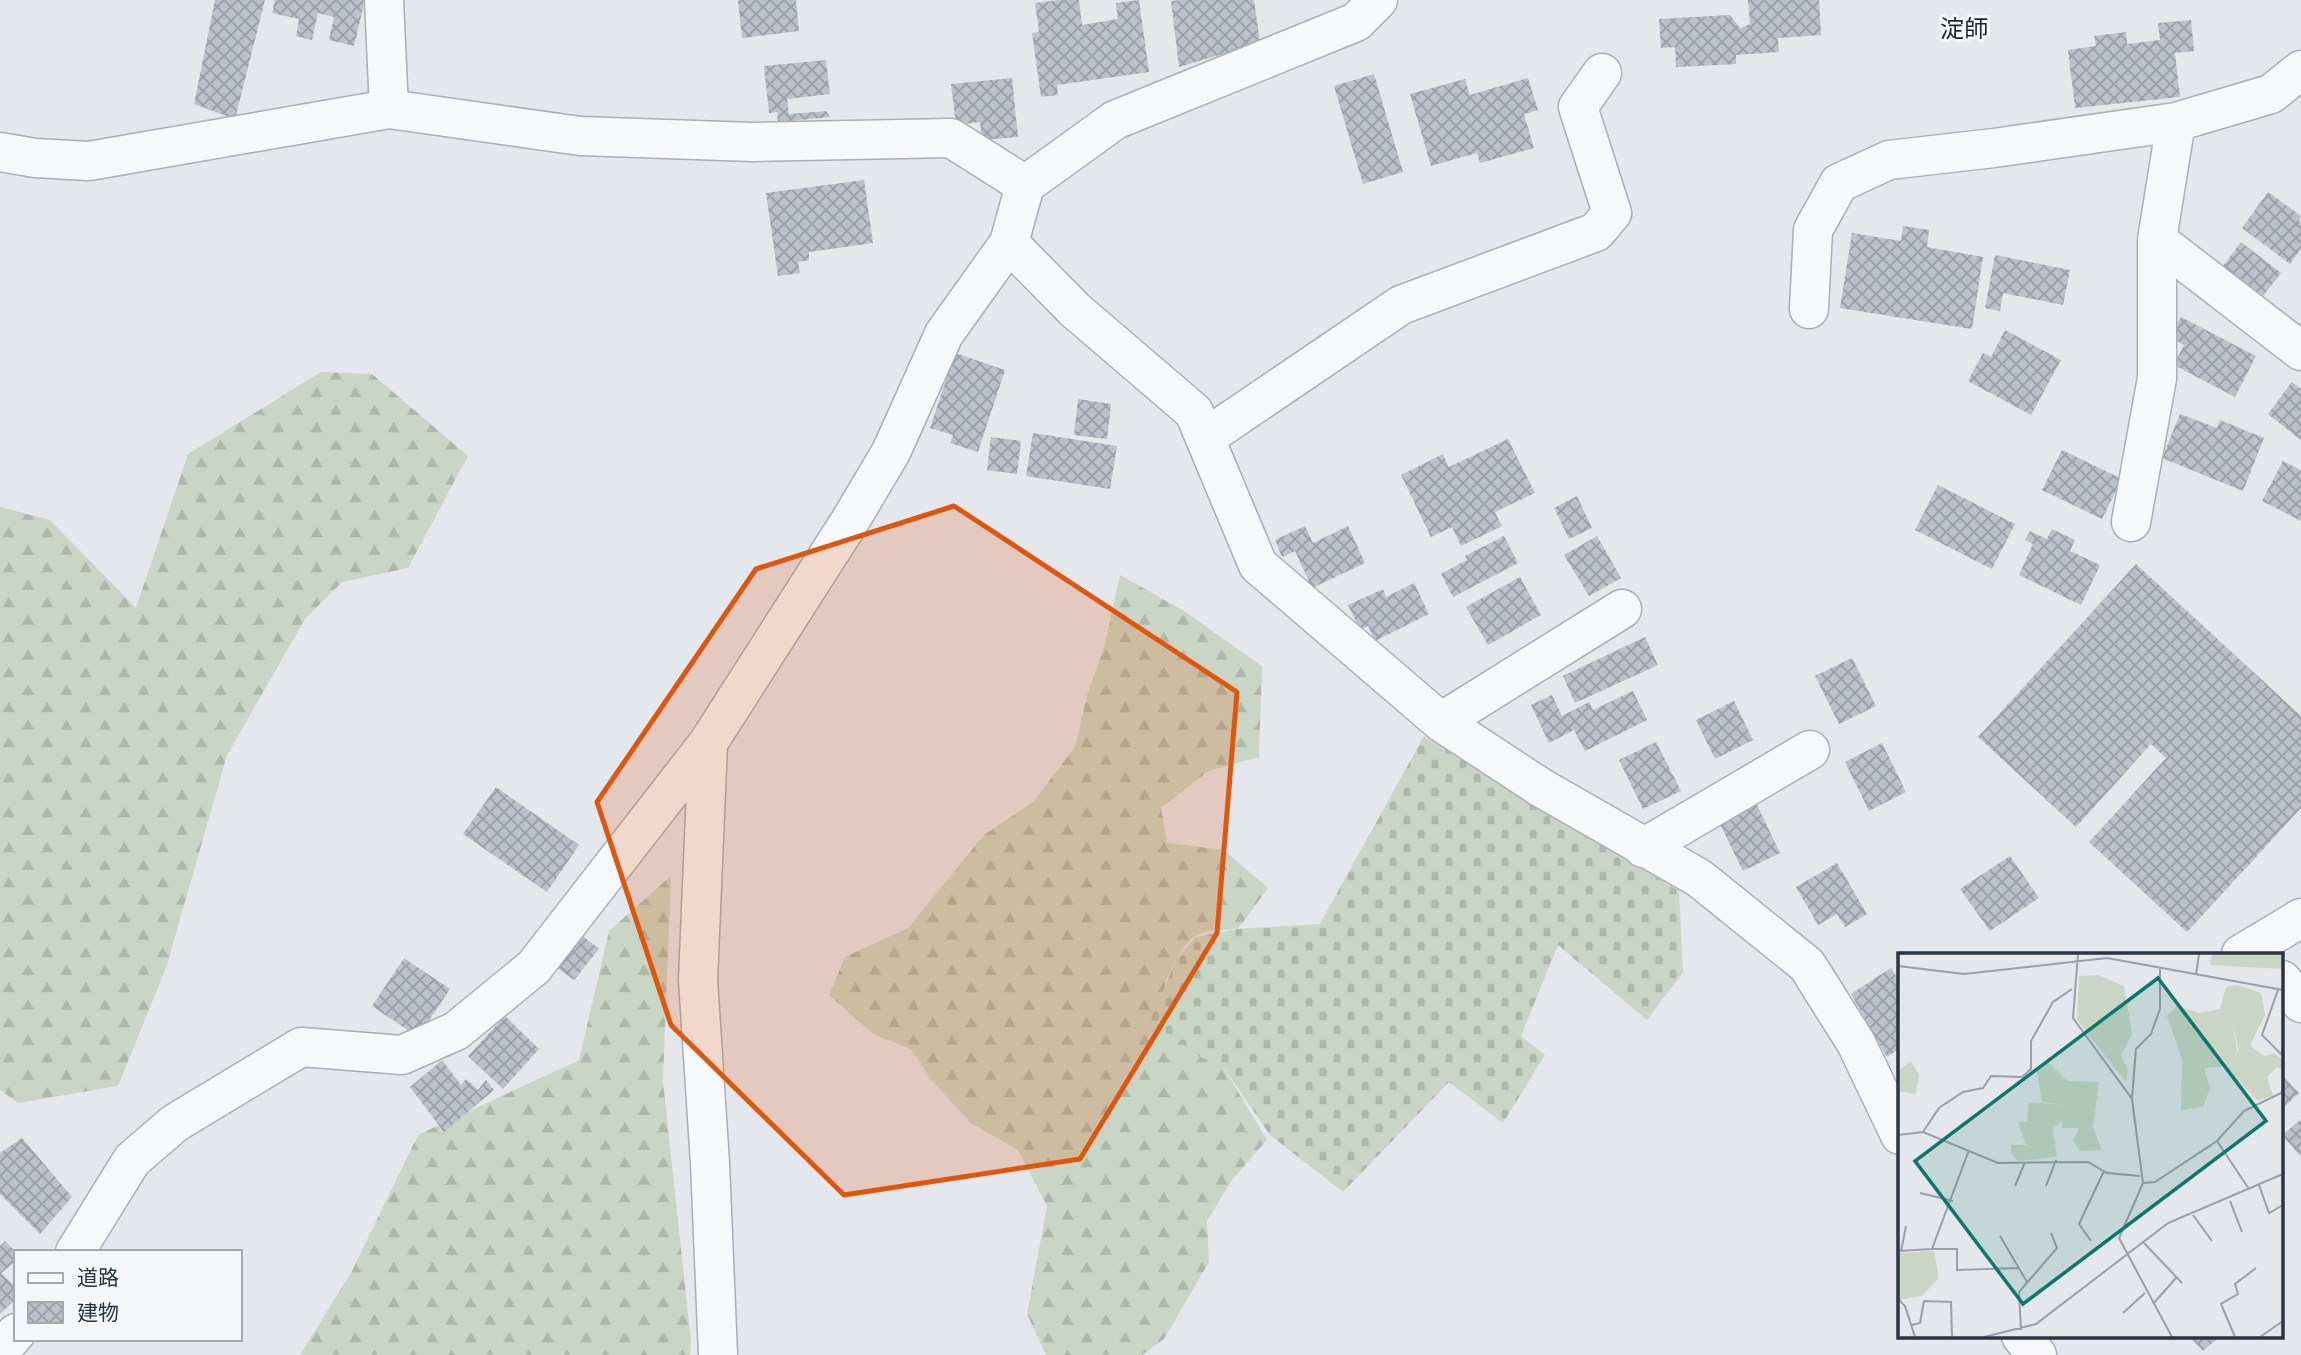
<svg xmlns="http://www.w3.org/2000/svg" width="2301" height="1355" viewBox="0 0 2301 1355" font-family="'Source Sans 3','Noto Sans JP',sans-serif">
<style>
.forest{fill:url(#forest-firs)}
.cemetery{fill:url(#cemetery-stones)}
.building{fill:url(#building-cross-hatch)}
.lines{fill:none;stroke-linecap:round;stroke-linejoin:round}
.minor-casing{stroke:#a9aeb7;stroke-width:41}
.minor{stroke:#f7f8fa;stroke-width:38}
.marked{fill:#df570f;fill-opacity:0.2;stroke:#df570f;stroke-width:5;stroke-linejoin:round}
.labels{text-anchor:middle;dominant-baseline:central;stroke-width:6;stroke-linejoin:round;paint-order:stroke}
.quarter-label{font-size:24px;fill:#1d2536;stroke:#f4f6f9}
.inset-road{fill:none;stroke:#9a9fa9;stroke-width:2}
.view{fill:#0f766e;fill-opacity:0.15;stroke:#0f766e;stroke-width:3.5}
.inset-edge{fill:none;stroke:#2b3445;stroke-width:3.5}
</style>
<defs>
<pattern id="forest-firs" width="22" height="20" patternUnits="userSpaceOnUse" patternTransform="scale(1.75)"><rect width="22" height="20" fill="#c9d6c5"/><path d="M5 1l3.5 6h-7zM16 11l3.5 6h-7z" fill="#adb8ab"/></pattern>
<pattern id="cemetery-stones" width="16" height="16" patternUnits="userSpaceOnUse" patternTransform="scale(1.75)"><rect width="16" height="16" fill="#c9d6c5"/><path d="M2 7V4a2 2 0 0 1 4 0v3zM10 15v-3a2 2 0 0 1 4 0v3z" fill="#adb8ab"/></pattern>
<pattern id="building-cross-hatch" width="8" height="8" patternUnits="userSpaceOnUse" patternTransform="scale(1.75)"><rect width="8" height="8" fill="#bbc0ca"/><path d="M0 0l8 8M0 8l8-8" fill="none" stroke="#989da6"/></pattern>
</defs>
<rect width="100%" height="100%" fill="#e4e7ec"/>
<path class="forest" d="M321,372L372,374L468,456L408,568L342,582L305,619L227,755L166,968L118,1086L18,1103L0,1090V507L50,520L136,608L188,454Z
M1120,575L1184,611L1262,666L1259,757L1208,771L1161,808L1167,843L1224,850L1268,888L1238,929C1227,930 1209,929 1199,934C1181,944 1173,966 1165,984L1201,1057L1222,1065L1267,1140L1232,1180L1207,1221L1209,1262L1164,1339L1142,1355H1046L1027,1314L1047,1206L1018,1150L972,1124L933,1082L911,1049L873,1034L829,995L845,957L908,928L984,835L1034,801L1075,747L1088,692L1105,644Z
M671,876L663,1081L691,1342L690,1355H300L352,1271L418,1135L579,1060L609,931Z"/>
<path class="cemetery" d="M1424,736L1679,891L1683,972L1647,1020L1558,945L1521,1036L1545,1055L1503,1123L1449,1082L1343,1192L1270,1135L1222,1065L1201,1057L1150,1021L1177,958L1196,937L1238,929L1320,924Z"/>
<path class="building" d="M215,0H265L235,119L194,104Z
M275,0H365L354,46L329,40L334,17L318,13L312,40L296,36L299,19L272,13Z
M738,0H796L799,31L742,38Z
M1059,0H1079L1082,25L1118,19L1116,3L1139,0L1149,72L1057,85L1058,95L1041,97L1032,33L1039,32L1035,3Z
M1179,0H1254L1260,43L1179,67L1171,1Z
M1748,0H1819L1821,35L1778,38L1779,52L1736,55V64L1676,67L1675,47L1661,48L1659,19L1730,15L1740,28L1750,24Z
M2191,20L2194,51L2175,53L2180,97L2075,108L2068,50L2096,46L2094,36L2126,32L2127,44L2160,40L2158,23Z
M826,60L830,94L787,99L789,114L826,111L830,117L778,122L777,112L769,113L764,66Z
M1374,74L1403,172L1363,184L1334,86Z
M1012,78L1018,137L982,140L980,122L956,125L951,84Z
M1528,78L1538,110L1524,114L1534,148L1480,163L1477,153L1431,166L1410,94L1465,79L1470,95Z
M864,180L873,243L809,252V260L798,262L800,273L778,276L766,193Z
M2268,192L2301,216L2299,221L2301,223V249L2290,264L2242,228Z
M1903,226L1929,230L1927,247L1983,257L1972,329L1840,308L1852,233L1901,241Z
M2241,242L2281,273L2263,296L2223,266Z
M1995,255L2070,270L2063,305L2003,293L2000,311L1985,308Z
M2181,317L2256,356L2235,397L2174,365L2184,345L2170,337Z
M2005,330L2061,360L2031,415L1968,381L1983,353L1991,357Z
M955,353L1005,370L978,452L950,443L953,435L930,428Z
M2292,382L2301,389V440L2268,414Z
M1078,399L1111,404L1107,439L1074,435Z
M2180,414L2217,428L2220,420L2264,438L2243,491L2162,458Z
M1033,433L1117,446L1110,489L1026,476Z
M991,437L1021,441L1017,474L987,470Z
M1508,439L1535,493L1495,512L1502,526L1461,546L1452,527L1431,537L1401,475L1443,454L1449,467Z
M2062,450L2122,479L2102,519L2042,490Z
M2283,461L2301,470V521L2262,501Z
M1938,485L2015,524L1992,569L1915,530Z
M1577,496L1592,528L1569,539L1554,508Z
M1305,526L1313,543L1348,526L1365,563L1312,588L1295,551L1282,557L1275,540Z
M2052,529L2075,540L2070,551L2100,565L2081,605L2019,575L2033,544L2025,540L2030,531L2047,539Z
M1504,536L1518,563L1453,597L1441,574L1467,560L1465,556Z
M1597,536L1621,578L1589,596L1564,555Z
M2136,564L2301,716V808L2187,932L2089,842L2166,758L2151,744L2076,827L1978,737Z
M1520,577L1541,615L1488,645L1466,607Z
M1414,583L1429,614L1375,641L1368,626L1360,630L1348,605L1383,589L1386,597Z
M1645,637L1658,665L1575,703L1563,676Z
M1852,658L1876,706L1839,724L1815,676Z
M1633,691L1647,720L1585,751L1574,730L1549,743L1531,705L1552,695L1562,716L1589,702L1593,710Z
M1734,701L1753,740L1715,759L1696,720Z
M1656,742L1681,791L1643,809L1619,760Z
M1882,743L1906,792L1869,811L1845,762Z
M496,787L579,845L547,892L463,834Z
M1756,803L1780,853L1743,871L1719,822Z
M2010,856L2039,898L1990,931L1960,889Z
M1837,863L1867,914L1845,927L1837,914L1818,925L1796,887Z
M578,932L599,949L574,980L552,964Z
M404,958L450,989L418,1037L372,1006Z
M1891,968L1900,982V1048L1887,1057L1851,994Z
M505,1016L539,1049L503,1089L468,1056Z
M442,1060L461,1085L466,1079L478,1090L486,1080L494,1090L444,1132L410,1087Z
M2282,1075L2299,1093L2282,1109Z
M2301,1119V1157L2282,1135Z
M22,1138L72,1197L40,1234L0,1194V1153Z
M5,1241L16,1252V1261L1,1273L16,1288V1299L0,1314V1246Z
M2189,1336H2220L2203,1351Z"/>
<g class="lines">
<g class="minor-casing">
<path id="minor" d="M384,0L389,109
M0,152L35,158L89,161L389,109L580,136L753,142L951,138L1025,185
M2157,240L2301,351
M1009,243L1075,310L1194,412L1258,565L1441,722L1540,787L1699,878L1807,965L1856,1043L1900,1135
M1809,309L1813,230L1839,183L1889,160L1994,148L2176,122L2271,94L2301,70
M1205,438L1401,305L1596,232L1612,213L1578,107L1602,73
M2131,522L2157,378V240L2176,122
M1441,722L1622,609
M1643,848L1810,750
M2241,954L2301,918
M2282,980L2301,1003
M75,1252L132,1160L175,1123L301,1047L402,1055L456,1031L534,967L708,743
M2021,1336L2037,1355
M0,1351L16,1333
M718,1355L710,1163L698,980L708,743L850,521L891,452L944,334L1009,243L1025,185L1115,120L1356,22L1378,0"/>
</g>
<use href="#minor" class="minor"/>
</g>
<path class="marked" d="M954,506L1237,692L1217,933L1080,1159L844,1195L671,1025L597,802L756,569Z"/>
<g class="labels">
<g class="quarter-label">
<text x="1964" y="29">淀師</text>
</g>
</g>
<g transform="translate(1898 953)">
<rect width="385" height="385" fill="#e4e7ec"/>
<path d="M314,1H385V16L312,12ZM346,59L367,62L352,92L366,103L376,100L385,107V117L379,114L369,124L375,142L360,148L327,115L333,112L340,97L335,70ZM13,108L21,121L18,141L0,138V118Z" fill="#c9d6c5"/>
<path d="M200,22L226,33L228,43L234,81L223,102L230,118L228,129L179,67L181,23ZM339,32L363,40L367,62L346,59L335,70L339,98L333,113L306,115L312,135L305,154L283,157L284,107L269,63L279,53L301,60L322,56L328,34ZM149,108L169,128L201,129L195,175L204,197L182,198L175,188L181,175H164L165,152L144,149L139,119ZM36,298L41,325L24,343L0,347V300Z" fill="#c9d6c5"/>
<path d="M131,149L165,152L167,164L155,176L159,204L120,208L113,200V192H128L120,169H129Z" fill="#c9d6c5"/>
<path class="inset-road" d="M180,1L175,65L234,146L245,230L221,285L274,384M0,13L66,21L209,5L385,37M298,22L301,1M380,37L364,82L385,103M0,39V67M234,145L238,96L253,81L262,56V14M25,179L41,155L65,139L85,135L93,123L124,124L133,116V88L155,49L174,36M0,182L25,179L100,210L190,209L209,220L242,223M319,188L351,236M71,197L34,296H59V317L121,315M245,230L257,229L319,188L346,158L385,139M361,232L371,260L385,252M117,233L127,209M148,233L158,207M22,240L55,248M332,248L344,279M295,262L314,288M102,283L129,329M193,288L181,271L206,218M246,290L284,330M0,298L34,296M3,298L8,273M0,346L7,353L17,384M255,351L278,325M225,360L247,340M14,372L22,370L26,348L53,349L54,384M123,377L121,339L159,295L153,280M86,384L138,371L270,270L385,221M337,384L323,351L340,341L337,331L358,315M362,384L385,368"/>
<path class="view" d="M260,25L368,168L125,351L17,208Z"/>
<rect width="385" height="385" class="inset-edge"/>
</g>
<rect x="14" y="1250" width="228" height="91" fill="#f4f6f9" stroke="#a4a8b1" stroke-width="2"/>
<rect x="28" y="1273" width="35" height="10" fill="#f7f8fa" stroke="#a4a8b1" stroke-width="2"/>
<text x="77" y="1285" font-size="21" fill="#2b3445">道路</text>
<rect x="28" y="1302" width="35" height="21" fill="url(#building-cross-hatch)" stroke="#a4a8b1" stroke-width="2"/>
<text x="77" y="1320" font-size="21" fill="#2b3445">建物</text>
</svg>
